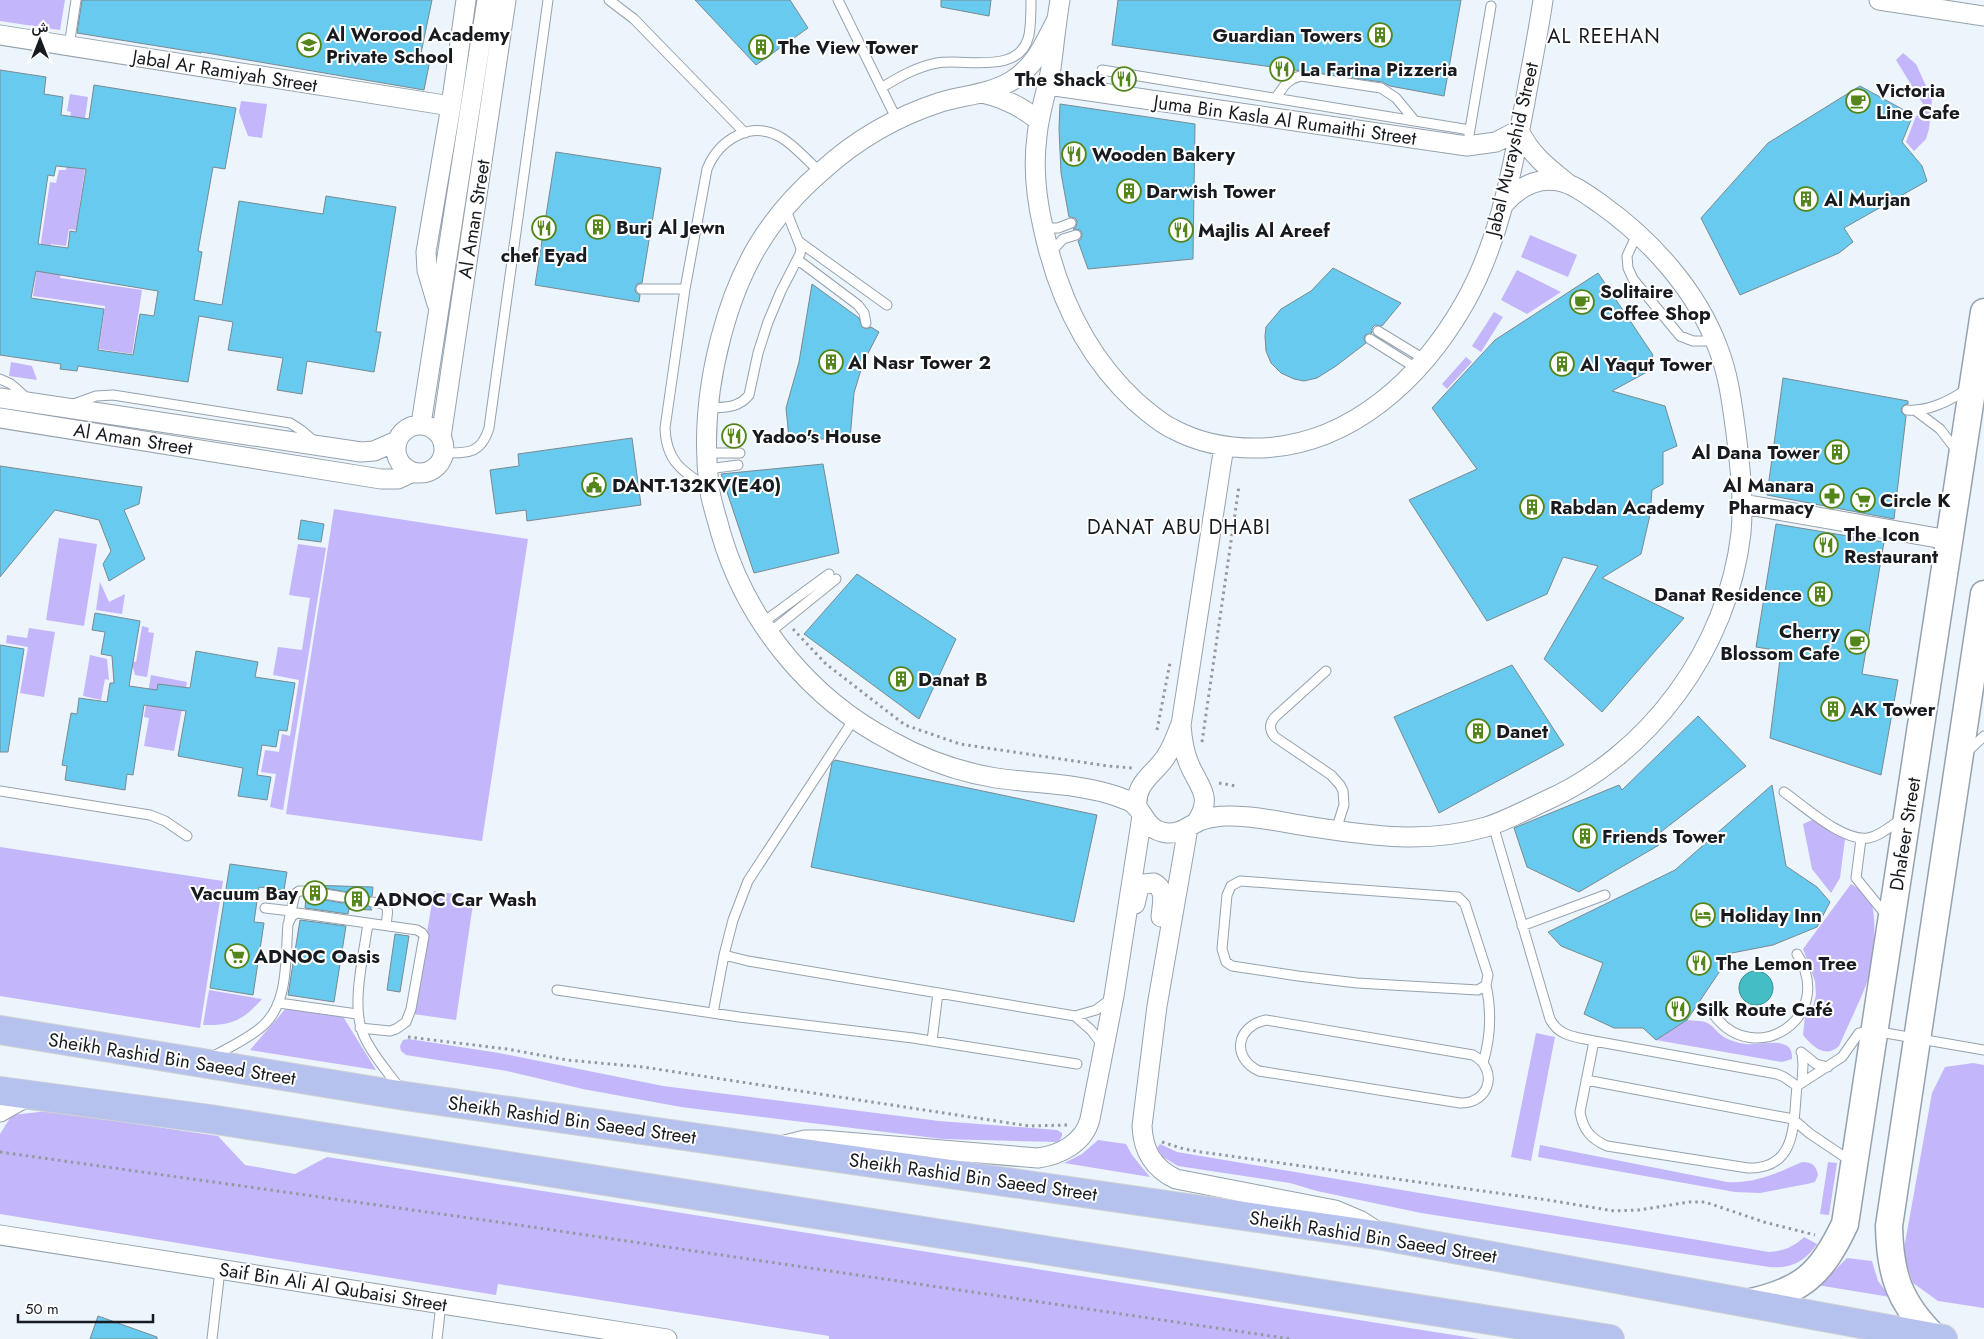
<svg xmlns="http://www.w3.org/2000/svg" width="1984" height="1339" viewBox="0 0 1984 1339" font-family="Jost,Vazirmatn,sans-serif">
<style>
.green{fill:#c4b6fb}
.water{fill:#45bdc5;stroke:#378c94}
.building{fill:#67caee;stroke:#798a91;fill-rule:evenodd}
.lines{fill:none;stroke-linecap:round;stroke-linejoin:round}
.service-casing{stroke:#95a2ae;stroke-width:11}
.minor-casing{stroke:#95a2ae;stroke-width:21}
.secondary-casing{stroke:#95a2ae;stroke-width:29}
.primary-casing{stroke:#d1d1d2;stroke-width:30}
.path{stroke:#9399a0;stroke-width:3;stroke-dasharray:2.5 4;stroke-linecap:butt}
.service{stroke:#fff;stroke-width:9}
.minor{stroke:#fff;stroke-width:19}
.secondary{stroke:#fff;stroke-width:26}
.primary{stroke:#b5c2ed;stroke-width:28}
.labels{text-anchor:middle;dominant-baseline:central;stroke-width:4;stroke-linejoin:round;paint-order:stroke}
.poi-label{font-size:19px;font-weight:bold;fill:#171b20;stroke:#fff;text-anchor:start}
.street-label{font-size:19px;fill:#171b20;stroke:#fff}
.neighbourhood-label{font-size:20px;letter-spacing:1px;fill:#171b20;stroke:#fff}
</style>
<rect width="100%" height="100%" fill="#ecf4fc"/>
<path class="green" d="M0,0H65L60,30L0,21Z
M1903,53L1916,64L1932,99L1929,129L1926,139L1914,151L1906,142L1916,116L1921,114L1923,104L1896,60Z
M70,94L88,97L80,154L87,155L76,230L69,229L66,246L51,244L48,263L62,266L60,278L142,290L132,354L99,349L105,306L33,296L50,182L56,183L59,170H66L72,126L69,125L71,112L67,111Z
M241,101L267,104L262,138L248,136L239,112Z
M1530,235L1577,255L1568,277L1521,257Z
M1517,270L1561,292L1527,314L1501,300Z
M1494,312L1503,317L1481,352L1472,346Z
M1466,357L1472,362L1447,389L1442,384Z
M11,362L32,366L37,380L9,376Z
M334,509L528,539L482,841L286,814Z
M59,538L97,544L84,626L46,620Z
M298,544L326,548L283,810L270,807L276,774L261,772L265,750L279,752L282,734L290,736L299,680L273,675L278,647L302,650L310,598L289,595Z
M100,582L109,602L125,594L122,614L96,610Z
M142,626L149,628L148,632L154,633L147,677L135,675L131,661L136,662Z
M29,628L55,632L44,697L20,693L28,647L6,643L7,635L27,638Z
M90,655L107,659L109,680L105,679L101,700L83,696Z
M151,675L187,682L174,751L144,746L149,718L144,717Z
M1812,820L1842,833L1845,839L1840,878L1831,893L1812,869L1803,824Z
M0,847L223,881L200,1028L0,996Z
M1851,884C1858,888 1864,891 1869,898C1879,913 1873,965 1867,982C1859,1004 1848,1025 1839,1046C1825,1059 1812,1046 1803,1035L1805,1016L1813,1006L1816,995L1815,981L1803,949Z
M434,891L474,897L456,1020L413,1014Z
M209,990L262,999C243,1020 232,1026 203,1025Z
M287,1007L342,1015L376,1070L250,1050Z
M1687,1020C1693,1021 1704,1020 1709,1024C1714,1027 1717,1032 1721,1035C1728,1040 1737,1043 1746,1044C1761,1046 1794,1034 1792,1059L1782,1062L1656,1040Z
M1536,1033L1555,1037L1531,1161L1511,1157Z
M409,1039L499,1053L663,1086L939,1121L1057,1130L1062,1133V1136L1059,1141L1056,1142L943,1139L681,1107L583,1089L507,1071L406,1055L401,1051L400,1046L403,1040Z
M1973,1063L1984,1065V1308L1938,1301L1913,1283L1903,1254L1932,1093L1945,1067Z
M48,1111L218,1136L245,1165L295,1174L327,1157L1479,1339H829V1336L498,1284L496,1295L0,1214V1134L12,1115Z
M1098,1140L1126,1144L1132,1155L1150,1177L1064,1163L1082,1154Z
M1160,1144L1177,1152L1769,1252C1783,1251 1794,1247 1804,1237L1817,1244C1805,1262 1790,1269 1769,1267L1421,1213L1317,1191L1290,1183L1178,1166L1163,1157L1157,1148Z
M1540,1145L1727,1182C1755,1184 1777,1173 1802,1162C1812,1162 1816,1165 1818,1175L1815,1182L1807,1184L1760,1193L1735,1192L1538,1157Z
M1828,1162L1837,1163L1829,1215L1820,1214Z
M1847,1258L1872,1261L1878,1281L1890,1297L1817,1285L1833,1272Z"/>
<path class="water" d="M1739 988a17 17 0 1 1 34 0a17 17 0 1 1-34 0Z"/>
<path class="building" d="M82,0H432L420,58L430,60L424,90L201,52V53L77,33Z
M695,0H790L808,28L756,65Z
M941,0H991L989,16L941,7Z
M1118,0H1461L1444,96L1390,86L1382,82L1112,45Z
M0,70L46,77L44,94L63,97L61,115L89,119L94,85L236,108L225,169L213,167L198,251L202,252L194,300L222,305L239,201L323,214L326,196L396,207L376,332H381L374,372L307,361L302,394L277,390L283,358L228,350L233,322L199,316L188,382L78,366L77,371L60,369L61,364L0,355ZM56,166L86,169L76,232L70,231L68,248L38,244L48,175L54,176ZM36,271L158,291L154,316L140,314L133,355L98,350L104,309L31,298Z
M1860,86L1913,115L1902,142L1922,166L1927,181L1844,228L1853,242L1839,253L1740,295L1701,218L1768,143Z
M1060,104L1195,124L1193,259L1088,269L1078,241L1081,239L1082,234L1080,230L1073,229L1076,227L1077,221L1075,218L1069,217L1061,173L1059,129Z
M556,152L661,168L642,283L637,284L635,289L636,293L640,295L639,302L535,285Z
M1333,268L1401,303L1382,326L1375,325L1372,328V333L1365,335L1364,339L1366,343L1336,366L1317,378L1304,381L1294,379L1281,373L1271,363L1266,351L1265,336L1266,327L1281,309L1311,291Z
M1598,273L1653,355L1647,372L1612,391L1665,406L1677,446L1663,452V484L1652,490L1650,515L1641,554L1602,578L1684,618L1602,712L1544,659L1598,566L1563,557L1547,594L1487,621L1409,500L1477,469L1432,408L1495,340Z
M812,284L859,318L862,327L867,329L871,327L879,332L863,363L854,393L850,439H789L786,408L799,362Z
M1783,378L1908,401V404L1904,405L1901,409L1902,413L1906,416L1894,519L1767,495Z
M632,438L641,505L527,521L526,510L496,514L490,470L519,466L518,454Z
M823,464L839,553L754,573L721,474Z
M0,466L142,487L139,504L124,510L145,559L109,581L103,564L111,551L99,520L55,510L0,577Z
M301,520L324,524L321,542L298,539Z
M1776,524L1884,542L1862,674L1898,680L1881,775L1770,738L1781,651L1756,647Z
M857,574L956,639L919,719L804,634Z
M95,613L140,621L129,686L157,690L158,684L190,688L196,651L258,662L255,677L295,683L287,731L279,730L276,747L262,745L257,775L271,777L267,800L238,796L243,768L178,756L186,711L144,705L133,775L127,774L125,790L65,780L67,766L62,765L71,713L77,714L79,698L107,702L110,683H114L112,656L101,654L105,632L92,630Z
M0,645L24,649L8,752H0Z
M1512,665L1564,745L1439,813L1394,717Z
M1698,716L1746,766L1653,838L1659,845L1579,892L1527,867L1514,828L1619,785L1622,790Z
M835,760L1097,815L1074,922L811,867L832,763Z
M1772,785L1786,866L1817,887L1830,902L1817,927L1773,945L1732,953L1687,1020L1656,1040L1643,1028H1614L1584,1014L1603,963L1561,946L1548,932L1675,870Z
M230,864L287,872L284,890L259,887L254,922L264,923L253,995L210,988Z
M307,885L373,887L372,896L367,898L366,902L372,910L349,909L348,914L305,908L306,897L310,896L312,891L311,887ZM325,888L347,892L349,895L348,901L342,903L320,899L318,893L321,888Z
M300,920L346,926L334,1002L288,995Z
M395,934L409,936L400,992L387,990Z
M98,1316L157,1337V1339H90Z"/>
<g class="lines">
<g class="service-casing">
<path id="service" d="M609,0L634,19L745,133
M838,0L897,120
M69,46L76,0
M1102,70L1470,130
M881,88C899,77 916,67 937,63C966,58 1020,76 1029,35C1031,24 1031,11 1031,0
M1276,98C1283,87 1287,79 1301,76L1381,88L1396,98L1415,121
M1469,135L1491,6
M1043,228H1058L1071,223
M1637,234L1627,256L1628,268L1633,279L1680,336L1693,341H1716
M798,241L887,305
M1050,253L1063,239L1076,235
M798,260L858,305L864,313L866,323
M641,289H685
M1378,331L1424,359
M1370,339L1416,368
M0,379L11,384L28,399
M71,405L96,396L113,395L290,423L301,430L315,442
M708,408C723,407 738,409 749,395L758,353L768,322L781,291L800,254L801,248L785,208
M1907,410C1927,412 1950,401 1967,389
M1916,411L1940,429L1957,451
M444,453C468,453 481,454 489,428L548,0
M708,453H740
M708,469L738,465
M708,488C682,471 666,461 665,428L685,289L707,169C719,140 751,119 782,138C796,147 808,161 820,172
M762,623L829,574
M769,633L836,579
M1326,671L1275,717C1269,724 1269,730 1275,737L1331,775L1340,785L1343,791L1344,805L1336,830
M1968,751L1984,736
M0,791L150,815L165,821L187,836
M1784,792C1804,806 1843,842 1868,838C1880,836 1891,826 1901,819
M1493,825L1550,1019C1559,1037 1577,1037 1594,1041L1777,1074L1784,1077L1797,1086
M1861,839L1856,878L1886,915
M1240,881L1458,897L1465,904L1488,975L1486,985L1478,990L1357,983L1298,976L1232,966L1226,962L1222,949L1227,895L1231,886Z
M324,894L343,897
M372,902C391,904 388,908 386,925
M265,908L291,911
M289,920L295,894L299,891H306
M368,923C364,955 350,1007 364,1036C372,1055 389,1073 401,1090
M1522,926L1605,895
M724,955L748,961L1075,1016L1096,1010L1111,999
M557,990L739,1017L913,1038L1077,1064
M279,1003L357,1014
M713,1013L724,955L733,920L748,881L854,719
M1714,1015C1755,1070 1837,1017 1797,954
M1075,1016L1091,1030L1103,1046
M1266,1020L1473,1055C1499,1069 1490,1104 1460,1103L1259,1071C1231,1058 1236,1026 1266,1020Z
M932,1041L938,993
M1594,1041L1580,1112C1583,1130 1591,1139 1607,1146L1748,1168C1798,1169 1793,1123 1797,1086L1842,1057L1859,1033L1874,1031L1984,1050
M1801,1052L1816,1064L1828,1067
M1802,1053L1803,1065L1802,1083
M212,1057C228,1048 245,1040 259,1029C290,1006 285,958 288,924L292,916L297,913L417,930L422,933L424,936L411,1009L406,1022L396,1029L390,1031L360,1028
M1483,1063C1491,1036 1492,1012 1486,985
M1586,1080L1793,1119L1809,1133L1852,1162
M212,1339L220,1270
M437,1339L441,1304"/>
</g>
<g class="minor-casing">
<path id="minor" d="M1060,0C1056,23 1054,46 1051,68C1047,91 1039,113 1037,136C1033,166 1036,197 1043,227C1057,293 1086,356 1136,402C1148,412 1160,423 1173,429C1201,444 1231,449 1262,448C1351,444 1421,379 1464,304C1499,243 1512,171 1525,102C1531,68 1538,34 1543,0
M1879,0L1984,16
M1056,21C1045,43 1035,66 1013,80C991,94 965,95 941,102C898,116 856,140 823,170C768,217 739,268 721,337C708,386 703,436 709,486C711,502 717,518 721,534C747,622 810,699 891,741C923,759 959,772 996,778C1037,784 1080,783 1119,797C1123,799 1128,800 1131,802C1146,812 1144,830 1167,833C1182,834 1189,825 1202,820C1209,818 1218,816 1226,816C1254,815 1285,823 1313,827C1373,836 1426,844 1486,827C1505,821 1524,811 1543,802C1649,756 1728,648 1741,533C1744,499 1740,466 1736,433C1732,404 1729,376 1718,348C1697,291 1651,240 1602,205C1589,196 1574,184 1558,181C1535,177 1518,188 1504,204
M0,35L451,106
M1048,85L1467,146L1496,142L1519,130C1530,154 1547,167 1567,183
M982,93C1005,98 1022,107 1039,121
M437,304L427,270L426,252L451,106L466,0
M0,398L361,452L374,451L397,441
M0,418L381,479H398L413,472
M421,424L487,0
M396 449a24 24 0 1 1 48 0a24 24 0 1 1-48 0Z
M441,437L506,0
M1743,504L1949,540
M1137,807C1135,783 1153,775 1165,758C1172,748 1176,737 1180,726
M1196,823C1215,795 1197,786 1188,761C1183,749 1182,737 1181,725L1224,446
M1188,828L1157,1006L1142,1126C1143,1151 1153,1168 1176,1179L1335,1210L1361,1221L1378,1232
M1135,904L1139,887L1144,884L1154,883C1167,890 1162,904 1161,917
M0,1112L30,1095
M785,1145L805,1140H821L1038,1158C1060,1155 1084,1143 1090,1119L1114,996L1142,816
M0,1235L667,1339"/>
</g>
<g class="secondary-casing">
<path id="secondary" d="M1747,1303C1802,1291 1821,1275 1845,1224L1984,312
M1934,1337C1899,1302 1890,1275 1889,1226L1984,594"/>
</g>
<g class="primary-casing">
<path id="primary" d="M0,1030L405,1096L1383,1236L1943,1339
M0,1091L210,1119L1610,1339"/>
</g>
<path class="path" d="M793,629L826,664L905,725L960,744L1108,766L1133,768
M1157,730L1170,663
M1202,742L1239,486
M1219,783L1236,786
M408,1037L507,1049L567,1060L643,1067L1029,1126L1068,1125
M1162,1142L1184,1149L1201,1152L1548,1200L1614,1211L1639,1210L1689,1202H1705L1764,1222L1815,1235
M0,1152L498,1222L1291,1339"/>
<use href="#service" class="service"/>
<use href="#minor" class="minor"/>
<use href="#secondary" class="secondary"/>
<use href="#primary" class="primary"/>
</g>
<defs>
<g id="building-ring" transform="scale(1.25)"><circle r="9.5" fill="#fff" stroke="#53851a" stroke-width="1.5"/><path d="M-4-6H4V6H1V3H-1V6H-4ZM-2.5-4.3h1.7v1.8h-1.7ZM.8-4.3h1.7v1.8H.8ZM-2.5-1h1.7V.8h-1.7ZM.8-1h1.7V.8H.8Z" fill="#53851a"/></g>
<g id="school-ring" transform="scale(1.25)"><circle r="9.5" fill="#fff" stroke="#53851a" stroke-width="1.5"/><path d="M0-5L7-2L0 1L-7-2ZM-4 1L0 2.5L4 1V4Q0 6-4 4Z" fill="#53851a"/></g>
<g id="restaurant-ring" transform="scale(1.25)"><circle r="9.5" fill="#fff" stroke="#53851a" stroke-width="1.5"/><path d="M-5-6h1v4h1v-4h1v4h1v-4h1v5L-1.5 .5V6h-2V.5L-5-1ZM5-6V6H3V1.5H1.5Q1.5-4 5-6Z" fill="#53851a"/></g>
<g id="cafe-ring" transform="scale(1.25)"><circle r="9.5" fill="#fff" stroke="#53851a" stroke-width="1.5"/><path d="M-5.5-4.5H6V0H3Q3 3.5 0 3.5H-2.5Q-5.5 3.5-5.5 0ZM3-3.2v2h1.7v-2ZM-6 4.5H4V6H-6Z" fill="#53851a"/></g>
<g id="civic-ring" transform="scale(1.25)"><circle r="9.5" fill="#fff" stroke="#53851a" stroke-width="1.5"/><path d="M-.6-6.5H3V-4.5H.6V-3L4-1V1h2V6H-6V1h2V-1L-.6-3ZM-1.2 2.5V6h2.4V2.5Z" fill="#53851a"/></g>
<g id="pharmacy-ring" transform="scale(1.25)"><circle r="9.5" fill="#fff" stroke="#53851a" stroke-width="1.5"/><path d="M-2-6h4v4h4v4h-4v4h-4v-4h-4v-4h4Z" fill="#53851a"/></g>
<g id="supermarket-ring" transform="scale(1.25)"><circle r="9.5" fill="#fff" stroke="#53851a" stroke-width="1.5"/><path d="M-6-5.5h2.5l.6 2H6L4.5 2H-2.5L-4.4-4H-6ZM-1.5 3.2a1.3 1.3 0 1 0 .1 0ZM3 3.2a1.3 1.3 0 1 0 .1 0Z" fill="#53851a"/></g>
<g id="hotel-ring" transform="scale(1.25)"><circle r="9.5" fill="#fff" stroke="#53851a" stroke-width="1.5"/><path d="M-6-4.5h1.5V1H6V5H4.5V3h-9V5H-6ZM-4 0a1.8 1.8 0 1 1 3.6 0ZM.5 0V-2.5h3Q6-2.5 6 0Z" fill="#53851a"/></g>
</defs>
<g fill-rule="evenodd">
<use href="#building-ring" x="1380" y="35"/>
<use href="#school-ring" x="309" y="45"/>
<use href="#building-ring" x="761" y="47"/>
<use href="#restaurant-ring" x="1282" y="69"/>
<use href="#restaurant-ring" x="1124" y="79"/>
<use href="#cafe-ring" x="1858" y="101"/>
<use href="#restaurant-ring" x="1074" y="154"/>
<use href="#building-ring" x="1129" y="191"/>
<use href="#building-ring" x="1806" y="199"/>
<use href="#building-ring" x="598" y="227"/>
<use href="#restaurant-ring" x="544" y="228"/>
<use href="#restaurant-ring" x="1181" y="230"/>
<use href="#cafe-ring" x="1582" y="302"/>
<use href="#building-ring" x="831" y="362"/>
<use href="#building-ring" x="1562" y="364"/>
<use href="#restaurant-ring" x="734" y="436"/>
<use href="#building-ring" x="1837" y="452"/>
<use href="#civic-ring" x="594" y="485"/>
<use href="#pharmacy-ring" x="1832" y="496"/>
<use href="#supermarket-ring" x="1863" y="500"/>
<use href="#building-ring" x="1532" y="507"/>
<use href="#restaurant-ring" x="1826" y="545"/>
<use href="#building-ring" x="1820" y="594"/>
<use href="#cafe-ring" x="1857" y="642"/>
<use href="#building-ring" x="901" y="679"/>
<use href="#building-ring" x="1833" y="709"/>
<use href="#building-ring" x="1478" y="731"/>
<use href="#building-ring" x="1585" y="836"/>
<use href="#building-ring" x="315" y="893"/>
<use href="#building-ring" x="357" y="899"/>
<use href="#hotel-ring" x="1703" y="915"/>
<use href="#supermarket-ring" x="237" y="956"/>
<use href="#restaurant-ring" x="1699" y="963"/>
<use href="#restaurant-ring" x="1678" y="1009"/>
</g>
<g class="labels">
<g class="poi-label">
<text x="326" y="34">Al Worood Academy<tspan x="326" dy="22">Private School</tspan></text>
<text x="1362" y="35" text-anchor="end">Guardian Towers</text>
<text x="778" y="47">The View Tower</text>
<text x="1300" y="69">La Farina Pizzeria</text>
<text x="1106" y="79" text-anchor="end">The Shack</text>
<text x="1876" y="90">Victoria<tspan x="1876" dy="22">Line Cafe</tspan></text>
<text x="1092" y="154">Wooden Bakery</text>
<text x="1146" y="191">Darwish Tower</text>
<text x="1824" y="199">Al Murjan</text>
<text x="616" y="227">Burj Al Jewn</text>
<text x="1198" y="230">Majlis Al Areef</text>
<text x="544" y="255" text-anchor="middle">chef Eyad</text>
<text x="1600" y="291">Solitaire<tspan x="1600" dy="22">Coffee Shop</tspan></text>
<text x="848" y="362">Al Nasr Tower 2</text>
<text x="1580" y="364">Al Yaqut Tower</text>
<text x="752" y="436">Yadoo's House</text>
<text x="1820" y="452" text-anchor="end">Al Dana Tower</text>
<text x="612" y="485">DANT-132KV(E40)</text>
<text x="1814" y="485" text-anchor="end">Al Manara<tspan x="1814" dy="22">Pharmacy</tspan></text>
<text x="1880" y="500">Circle K</text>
<text x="1550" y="507">Rabdan Academy</text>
<text x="1844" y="534">The Icon<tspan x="1844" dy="22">Restaurant</tspan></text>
<text x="1802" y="594" text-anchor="end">Danat Residence</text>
<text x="1840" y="631" text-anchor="end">Cherry<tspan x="1840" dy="22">Blossom Cafe</tspan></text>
<text x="918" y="679">Danat B</text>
<text x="1850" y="709">AK Tower</text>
<text x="1496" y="731">Danet</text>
<text x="1602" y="836">Friends Tower</text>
<text x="298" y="893" text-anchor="end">Vacuum Bay</text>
<text x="374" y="899">ADNOC Car Wash</text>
<text x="1720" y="915">Holiday Inn</text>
<text x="254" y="956">ADNOC Oasis</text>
<text x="1716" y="963">The Lemon Tree</text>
<text x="1696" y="1009">Silk Route Café</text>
</g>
<g class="street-label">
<text transform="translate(225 71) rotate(9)">Jabal Ar Ramiyah Street</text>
<text transform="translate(1285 120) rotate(8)">Juma Bin Kasla Al Rumaithi Street</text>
<text transform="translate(1512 149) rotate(-77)">Jabal Murayshid Street</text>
<text transform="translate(474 219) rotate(-81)">Al Aman Street</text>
<text transform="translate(133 439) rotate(9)">Al Aman Street</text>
<text transform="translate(1905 834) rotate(-81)">Dhafeer Street</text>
<text transform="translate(172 1059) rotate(9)">Sheikh Rashid Bin Saeed Street</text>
<text transform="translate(572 1120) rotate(8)">Sheikh Rashid Bin Saeed Street</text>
<text transform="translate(973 1177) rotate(8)">Sheikh Rashid Bin Saeed Street</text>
<text transform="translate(1373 1237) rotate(9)">Sheikh Rashid Bin Saeed Street</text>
<text transform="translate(333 1287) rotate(9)">Saif Bin Ali Al Qubaisi Street</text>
</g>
<g class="neighbourhood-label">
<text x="1604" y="36">AL REEHAN</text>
<text x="1179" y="527">DANAT ABU DHABI</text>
</g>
</g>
<g transform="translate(40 40)" stroke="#ffffff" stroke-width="4" paint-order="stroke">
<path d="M0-4L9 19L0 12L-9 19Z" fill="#171b20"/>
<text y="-8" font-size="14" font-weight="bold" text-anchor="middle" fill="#171b20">ش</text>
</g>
<path d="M18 1314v8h135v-8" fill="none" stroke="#171b20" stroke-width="2.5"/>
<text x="25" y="1314" font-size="15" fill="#171b20" stroke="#ffffff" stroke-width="4" paint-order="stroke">50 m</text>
</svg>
